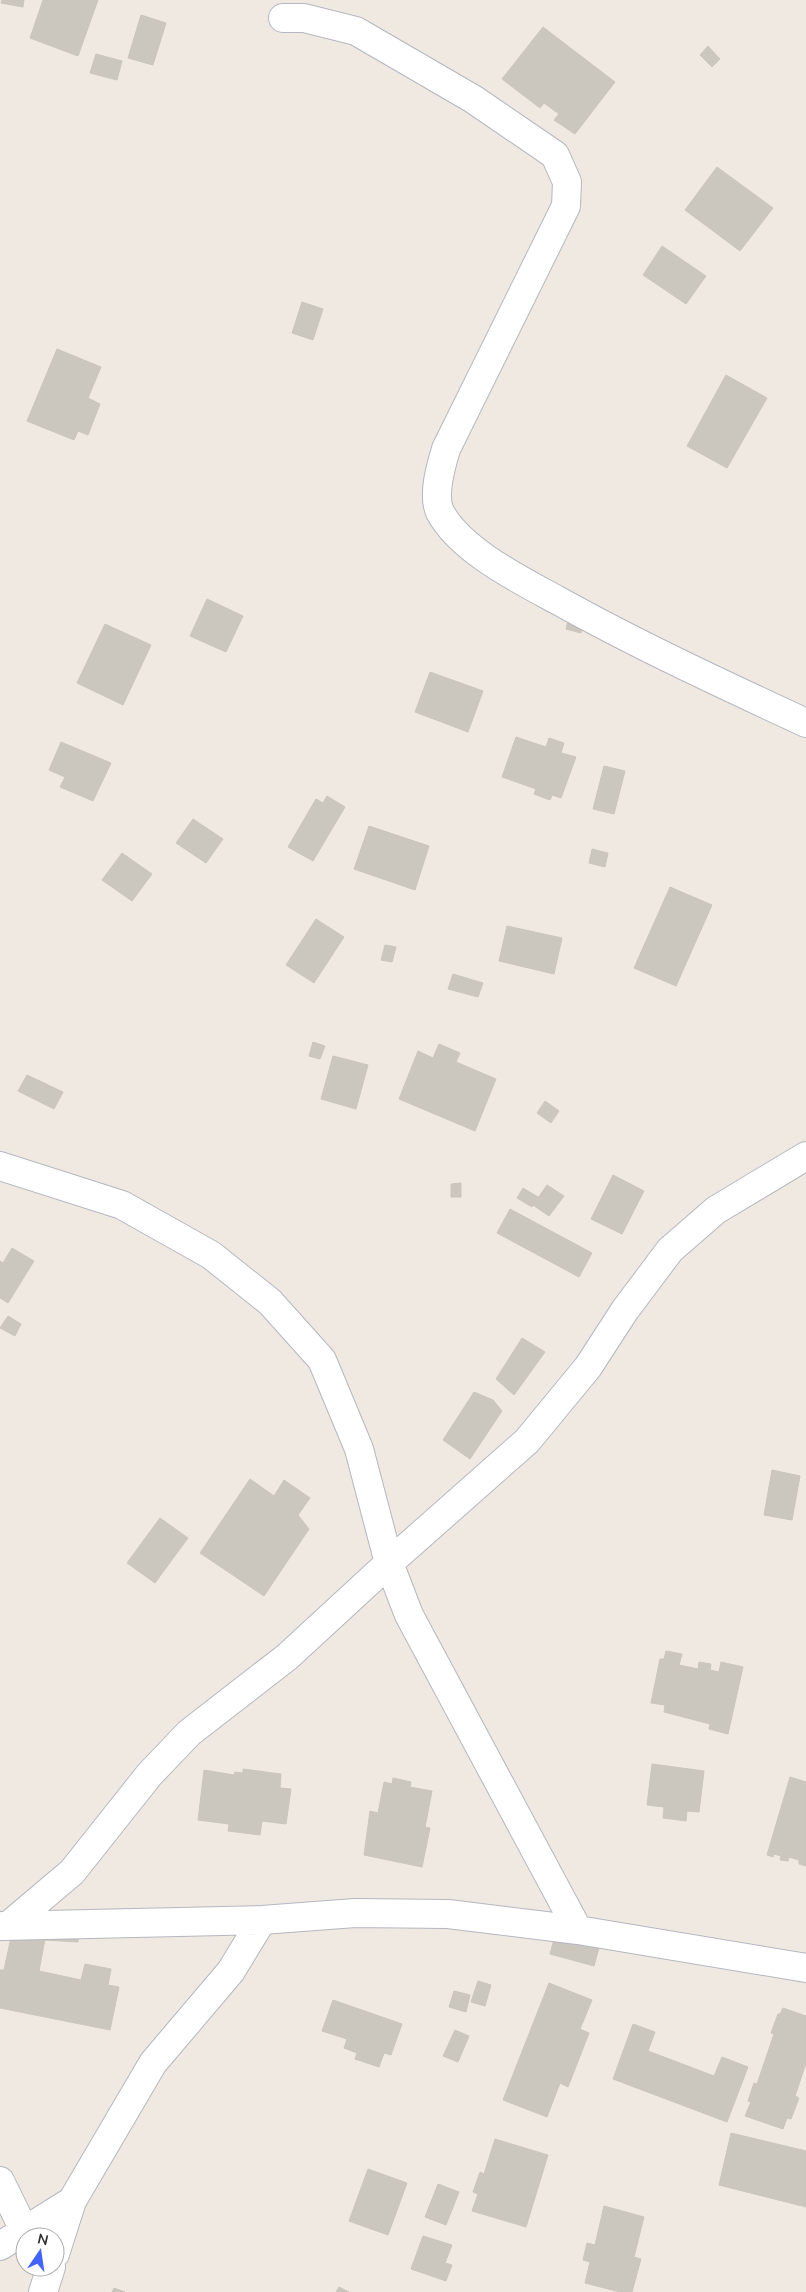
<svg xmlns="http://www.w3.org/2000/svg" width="806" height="2292" viewBox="0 0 806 2292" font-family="Mulish,sans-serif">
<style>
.building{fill:#cbc7bf;stroke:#cbc5ba}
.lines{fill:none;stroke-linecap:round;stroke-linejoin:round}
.minor-casing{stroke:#b4b7c1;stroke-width:30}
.minor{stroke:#fff;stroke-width:28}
</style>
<rect width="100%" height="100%" fill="#efe9e1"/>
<path class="building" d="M2,0H24L23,7L1,3Z
M43,0H98L78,56L30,38Z
M141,15L166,23L153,65L128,58Z
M543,27L615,82L575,134L554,120L559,114L544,103L540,108L502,79Z
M708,46L720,59L712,67L700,55Z
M96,54L122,61L117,80L90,73Z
M717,167L773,208L740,251L685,210Z
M662,246L706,276L686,304L643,275Z
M302,302L323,309L313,340L292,333Z
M57,349L101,367L88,398L100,404L88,435L78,431L74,440L27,421Z
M726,375L767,398L727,468L687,446Z
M207,599L243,616L226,652L190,636Z
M569,617L584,621L581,633L566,629Z
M105,624L151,645L123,705L77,683Z
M430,672L483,691L468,732L415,712Z
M516,737L546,747L549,738L564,743L561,753L576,757L561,798L552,795L550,800L534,794L536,789L502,777Z
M61,742L111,763L93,801L60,787L65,777L49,770Z
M604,766L625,771L614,814L593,809Z
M327,796L345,807L313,861L288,847L316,799L323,803Z
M193,819L223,839L206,863L176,843Z
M369,826L429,846L415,890L354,869Z
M592,849L608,853L605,867L589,863Z
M122,853L152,874L132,901L102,880Z
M670,887L712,905L676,986L634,968Z
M316,919L344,937L314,983L286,965Z
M507,926L562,938L554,974L499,961Z
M385,945L396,947L392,962L381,960Z
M453,974L483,983L478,997L448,989Z
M313,1042L325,1046L320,1059L309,1056Z
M439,1044L460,1053L456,1062L496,1079L475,1131L399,1099L418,1051L433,1058Z
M333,1056L368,1065L356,1109L321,1099Z
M27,1075L63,1092L54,1109L18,1091Z
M545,1101L559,1111L551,1123L537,1113Z
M613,1175L644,1191L622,1234L591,1219Z
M461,1183V1197H451V1184Z
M547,1185L564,1196L549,1216L533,1205Z
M523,1188L538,1197L532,1207L517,1198Z
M510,1209L592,1253L579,1277L497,1233Z
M12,1248L34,1261L8,1303L0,1298V1261L3,1263Z
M8,1316L21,1324L15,1336L0,1328Z
M522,1338L545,1352L514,1395L496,1379Z
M474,1392L493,1400L502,1411L470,1459L443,1440Z
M772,1470L800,1476L792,1520L764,1515Z
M250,1479L274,1496L284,1480L310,1498L298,1515L309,1529L264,1596L200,1553Z
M160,1518L188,1538L155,1583L127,1563Z
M666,1651L682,1654L679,1665L698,1669L699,1662L711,1664L710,1670L719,1672L721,1662L743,1667L728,1734L709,1729L710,1724L664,1712L665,1705L651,1703L660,1659H664Z
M652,1764L704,1771L699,1812L687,1811L686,1821L663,1818L664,1807L647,1805Z
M243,1769L281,1774L280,1788L291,1789L286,1824L262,1821L260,1835L228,1831L229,1824L198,1820L204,1770L234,1775L235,1772L243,1773Z
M790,1777L806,1782V1866L799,1864V1860L789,1857L788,1861L780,1860L781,1856L774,1854L773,1857L767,1855Z
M393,1778L411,1782L410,1787L432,1791L425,1827L430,1828L422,1867L364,1855L370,1811L378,1813L384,1782L392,1784Z
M46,1922L79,1924L78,1942L45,1940Z
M556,1932L600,1944L594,1966L550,1954Z
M12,1933L45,1939L39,1971L81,1980L85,1964L111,1969L108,1985L119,1987L110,2030L0,2008V1970H4Z
M478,1981L491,1985L485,2006L471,2002Z
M549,1983L592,2000L580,2029L589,2033L568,2087L560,2083L547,2117L503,2100Z
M454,1991L470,1995L466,2012L449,2007Z
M333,2000L402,2024L391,2055L384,2053L379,2067L355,2059L357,2053L344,2048L347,2039L322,2031Z
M783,2008L806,2016V2063L795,2096L799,2098L791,2119L787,2118L783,2129L745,2116L751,2102L748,2101L754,2083L757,2084L774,2034L771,2033L778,2014H780Z
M633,2024L655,2032L648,2051L714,2076L722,2057L748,2067L727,2122L613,2079Z
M455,2030L469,2036L458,2062L443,2056Z
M731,2133L806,2151V2207L719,2185Z
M495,2139L548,2155L526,2227L472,2211L478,2194L473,2192L480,2172L484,2174Z
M368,2169L407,2183L388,2235L349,2221Z
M438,2184L459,2192L446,2225L425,2217Z
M604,2206L644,2217L634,2257L641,2259L632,2292H620L585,2283L590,2262L583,2260L587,2243L595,2245Z
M423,2236L452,2245L445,2263L452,2265L446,2281L411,2269Z
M339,2287L349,2292H336Z
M114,2288L125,2292H112Z"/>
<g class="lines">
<g class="minor-casing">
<path id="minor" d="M283,18H304L356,31L473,99L555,155L567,182L566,206L446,449C441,466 432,495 440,512C460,550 520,580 557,600C638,645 722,684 806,723
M0,1166L122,1205L211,1255L270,1302L322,1360L359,1449L389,1563L409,1615L578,1930
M2,1926L262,1920L355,1913L448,1914L578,1930L806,1968
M8,1926L72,1872L149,1775L189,1733L287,1657L389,1563L527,1441L588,1367L625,1310L670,1250L716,1210L806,1156
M0,2181L25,2232
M0,2246L72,2201
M55,2254L72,2201L153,2063L231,1971L262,1920
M43,2292L51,2267"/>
</g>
<use href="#minor" class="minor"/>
</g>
<g transform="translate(40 2252) rotate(13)"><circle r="24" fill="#ffffff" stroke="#ababab"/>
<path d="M0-4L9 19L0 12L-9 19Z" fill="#4264fb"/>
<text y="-8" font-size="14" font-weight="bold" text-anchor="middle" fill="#2e2e2e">N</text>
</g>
</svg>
